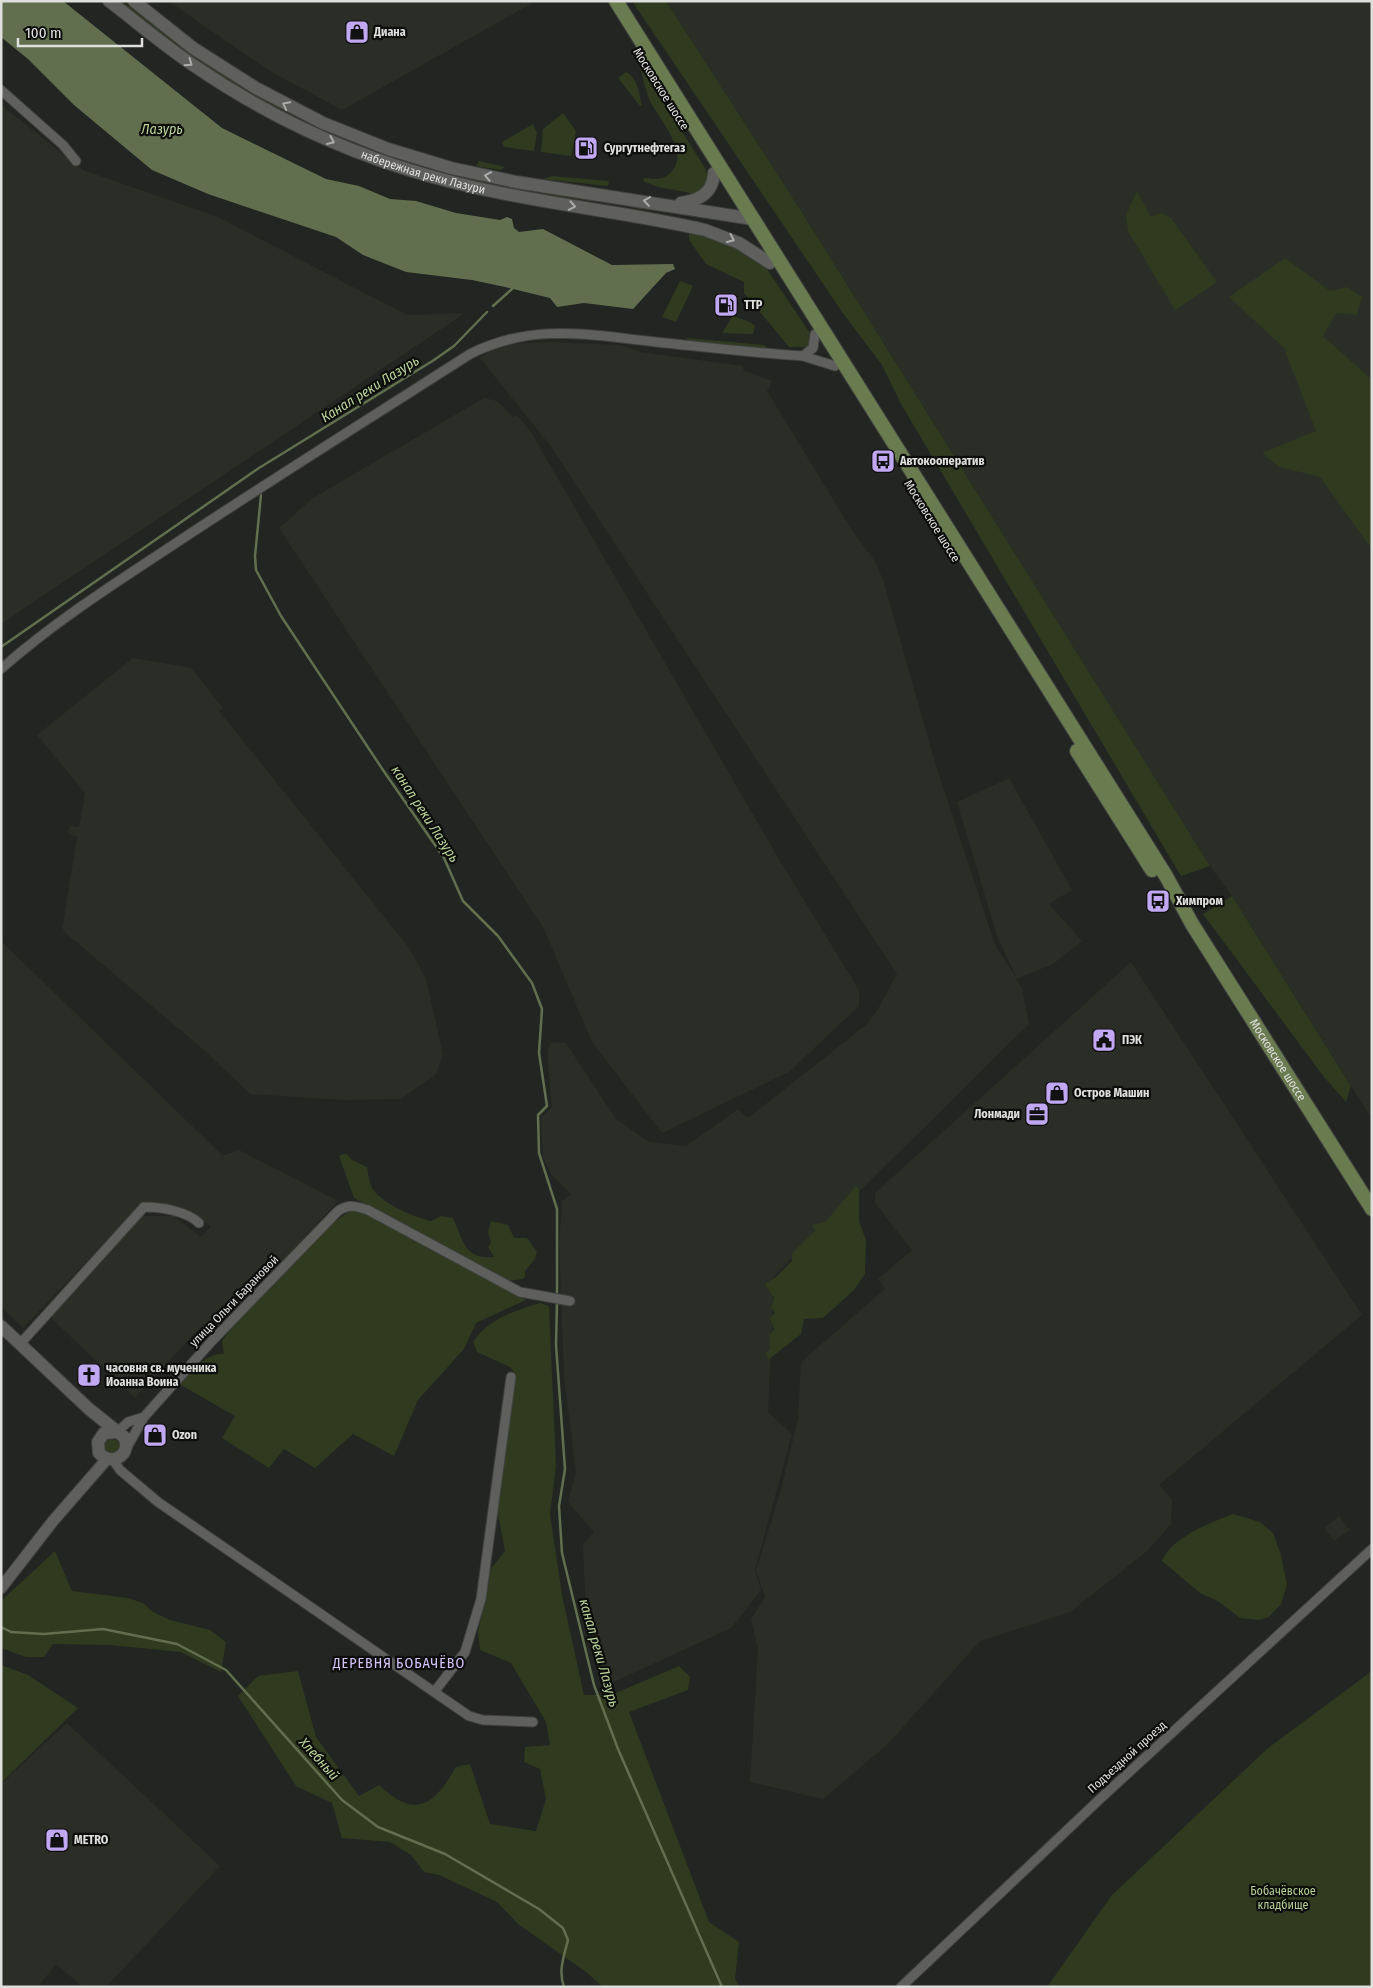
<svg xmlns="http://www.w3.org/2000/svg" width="1373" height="1988" viewBox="0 0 1373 1988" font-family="'Fira Sans Condensed',sans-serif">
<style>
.built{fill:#2a2e26}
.green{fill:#2f3a1f}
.water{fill:#616f4f}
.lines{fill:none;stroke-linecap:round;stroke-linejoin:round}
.stream{stroke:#616f4f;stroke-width:2.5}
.minor-casing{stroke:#3f403e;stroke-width:11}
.tertiary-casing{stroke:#3f403e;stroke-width:13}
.secondary-casing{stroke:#3f403e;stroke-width:14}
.primary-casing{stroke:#3f403e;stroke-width:16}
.minor{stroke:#5f605d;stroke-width:9}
.tertiary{stroke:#5f605d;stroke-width:11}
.secondary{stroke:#5f605d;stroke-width:12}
.primary{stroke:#697b4f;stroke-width:14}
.oneway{stroke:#acadaa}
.labels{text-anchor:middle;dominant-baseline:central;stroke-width:4.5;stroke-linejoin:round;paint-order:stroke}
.poi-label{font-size:12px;font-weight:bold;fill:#dfe0de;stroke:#0d0e0c;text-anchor:start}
.street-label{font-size:12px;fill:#dfe0de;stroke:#0d0e0c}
.park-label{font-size:12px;fill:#b2cc92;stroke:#0d0e0c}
.water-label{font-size:14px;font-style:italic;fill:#b9d298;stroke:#0d0e0c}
.neighbourhood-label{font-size:14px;letter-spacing:1px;fill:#d6c4fd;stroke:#0d0e0c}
</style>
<rect width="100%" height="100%" fill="#232522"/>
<path class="built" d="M168,1H536L342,110L270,71Z
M666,1H1372V1119L1232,896L1210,866L803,214Z
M1,105L83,170L218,217L407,315L465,313L1,624Z
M547,342L620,345L641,352L743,366V370L772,381L767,391L850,527L876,563L884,583L934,759L995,945L1017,979L997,936L957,802L1009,778L1072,890L1049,904L1082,941L1053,964L1016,979L1022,988L1029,1024L774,1276L768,1412L792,1434L755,1570L761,1590L731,1628L605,1686L593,1644L585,1596L583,1545L594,1532L568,1502L576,1472L564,1376L559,1243L562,1201L571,1194L551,1174L543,1157L541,1117L552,1107L547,1051L551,1042L566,1043L616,1119L649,1142L686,1146L738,1109L748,1118L867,1024L877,1011L897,974L552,448L480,358L501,344Z
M484,398L497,401L513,417L517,415L531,432L780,861L859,990V1006L789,1072L662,1133L592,1042L544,929L279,528L313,498Z
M133,658L191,668L223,708L219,711L410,949L426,979L443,1054L436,1074L401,1099L344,1100L250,1094L205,1051L62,930L77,837L68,834L70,826L79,827L85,793L37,735Z
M1,941L222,1155L220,1161L222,1156L239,1150L338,1201L213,1336L201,1326L135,1398L50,1317L139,1216H173L201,1237L211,1227L197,1215L144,1201L23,1328L1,1306Z
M1131,962L1362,1315L1159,1485L1172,1499L1171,1524L1146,1552L1070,1612L980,1641L888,1744L823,1799L750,1782L758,1649L751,1619L765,1597L756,1570L779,1497L798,1419L801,1362L885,1289L878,1279L912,1250L875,1203V1193Z
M1339,1516L1350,1530L1334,1541L1324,1528Z
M67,1723L220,1866L106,1987H83L56,1964L38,1987H1V1784Z"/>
<path class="green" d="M116,1H122C199,59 277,116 368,149C414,165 463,174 511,185L512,188L462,179L401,163L314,130L219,77Z
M632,1H666L803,214L1210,866L1181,876L901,404L882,365L842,312Z
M640,65L705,168C711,181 706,185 696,194L658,187L643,181L644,178C657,179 666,181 674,168C687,148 657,117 649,99C645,88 642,76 640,65Z
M626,72C638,78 639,93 642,105L640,106L618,78Z
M563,113L576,131L571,156L541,152L543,129Z
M533,124L537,133L534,151L504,147L502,142Z
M479,161L505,167L500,170L476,166Z
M552,176L609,181L608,186L543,179Z
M541,191L612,202L613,204L540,194Z
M1137,191L1151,217L1161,213L1171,218L1217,282L1175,310L1128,231L1126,215Z
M632,206L737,222V223L633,208Z
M689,232L729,244L763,263L810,333L812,342L810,347H789L744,293V282L706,264L689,240Z
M1285,258L1330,291L1347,287L1362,297L1357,315L1336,313L1323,336L1372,380V549L1320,477L1279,467L1262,453L1316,431L1284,348L1229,297Z
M680,281L693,286L676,322L662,317Z
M733,316L750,322L755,326L753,334L722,333Z
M687,338L765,345L766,348L764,350L687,343Z
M1232,896L1351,1086L1346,1102L1324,1077L1203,914Z
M343,1154H347L352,1160L367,1167C368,1173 369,1180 371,1186C379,1203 414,1217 431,1221L441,1216L453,1218C464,1242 464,1259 494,1257L488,1247L491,1243L488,1232L491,1221L508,1225L514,1238H527L537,1252L535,1259L525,1271V1276L523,1279L508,1281L354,1198L339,1156Z
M856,1186L859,1189V1221L866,1240L865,1274L854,1290L823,1318L804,1319L801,1334L768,1360L766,1352L770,1350L769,1336L774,1329L770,1318L775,1313L771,1308L774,1298L765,1284L776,1277L792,1261V1253L815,1231L812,1225L825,1222Z
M351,1210L362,1211L526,1300L476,1323L464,1349L418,1400L394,1456L353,1434L315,1468L284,1449L269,1468L222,1438L235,1416L179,1384C190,1373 207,1352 224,1354L222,1341L239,1318L329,1226Z
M540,1303L549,1306L556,1466L550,1514L562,1595L584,1695H611L679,1666L690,1677L688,1690L629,1712L709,1922L739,1942L735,1979L740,1987H603L586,1972L518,1924L497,1902L439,1875L424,1872L411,1855L390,1842L342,1838L332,1803L296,1786L238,1696L258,1676L298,1671L316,1737L359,1796L379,1785C416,1820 434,1805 456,1767L470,1764L490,1824L536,1831L546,1799L540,1769L524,1762L525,1747L550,1745L546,1722L511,1663L480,1650L478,1632L490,1570L505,1551L497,1508L514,1372L510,1367L477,1352L473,1342C489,1318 514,1311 540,1303Z
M105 1446a7 7 0 1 1 14 0a7 7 0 1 1-14 0Z
M1233,1514L1260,1522L1273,1533L1281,1555L1287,1585L1281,1604L1269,1617L1259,1620L1240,1618L1218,1601L1200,1593L1162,1561C1171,1538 1211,1522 1233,1514Z
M55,1551L72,1591L128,1598L143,1603L153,1612L170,1620L210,1630L226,1642L221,1672L181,1652L109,1645L53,1644L44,1657H26L1,1648V1601Z
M1,1665L28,1675L78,1708L1,1783Z
M1372,1671V1987H1047L1112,1895L1268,1748Z"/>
<path class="water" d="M1,1H63L222,128L326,179L359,186L390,199L416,201L456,213L500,220L507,217L512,219L514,228L519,232L543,229L612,265L673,264L675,269L666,273L633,309L584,303L557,307L550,298L505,287L472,280L406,272L363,255L336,237L208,194L152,170L74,105L28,59L1,37Z"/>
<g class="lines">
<path class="stream" d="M493,306L512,289V286
M261,495L255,556L256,570L281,616L383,770L444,858L463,901L498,936L532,983L542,1009L539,1053L547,1106L538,1115L539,1153L557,1209V1295
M1,647L259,468L434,360L454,346L487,312
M557,1302L556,1345L565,1469L559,1506L562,1553L594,1685L618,1749L722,1987
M1,1627L11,1632L44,1634L103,1629L177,1644L226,1670L342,1800L378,1827L445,1854L539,1909L563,1928L568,1940C564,1956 558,1971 564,1987"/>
<g class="minor-casing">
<path id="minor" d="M1,90L63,145L76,161
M803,356L813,348L815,334
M1,669C55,621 117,582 176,543C274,478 372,417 470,354C534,322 589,335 656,342C705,347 754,353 803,356L835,366
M20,1344L144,1207C161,1207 186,1211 199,1223
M117,1432L128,1422L144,1417
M126,1449L144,1417L211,1342L338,1211C349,1204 356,1206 368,1210L520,1292L570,1301
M113,1460L120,1470L158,1502L469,1716L483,1720L533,1722
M435,1691L465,1652L481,1599L511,1377
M901,1987L1101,1798L1372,1549"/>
</g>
<g class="tertiary-casing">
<path id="tertiary" d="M1,1588L53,1521L107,1459"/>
</g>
<g class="secondary-casing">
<g id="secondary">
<path id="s1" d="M109,1C138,23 166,47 196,67C275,121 363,160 456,183C538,204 623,211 705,230L739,243L770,263"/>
<path d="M134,1L193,48L256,88L323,123L388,149L451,168L516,182L753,219"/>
<path d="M681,203C699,200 713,194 714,173"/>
<path d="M1,1326L89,1409L124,1437C132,1455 112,1467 99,1453L98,1442L104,1433L116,1432"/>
</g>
</g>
<g class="primary-casing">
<g id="primary">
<path id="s2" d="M616,1L1166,876L1192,924L1372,1209"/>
<path d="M1077,751L1152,870"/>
</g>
</g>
<use href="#minor" class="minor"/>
<use href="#tertiary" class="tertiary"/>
<use href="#secondary" class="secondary"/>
<use href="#primary" class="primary"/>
</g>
<defs><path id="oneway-chevron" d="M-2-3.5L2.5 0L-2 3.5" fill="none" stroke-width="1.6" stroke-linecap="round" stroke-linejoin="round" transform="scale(1.25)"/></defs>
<g class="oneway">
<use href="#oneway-chevron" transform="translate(189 63) rotate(35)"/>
<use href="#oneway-chevron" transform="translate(286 105) rotate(-153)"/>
<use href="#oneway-chevron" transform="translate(331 141) rotate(23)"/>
<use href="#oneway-chevron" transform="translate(488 176) rotate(-169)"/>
<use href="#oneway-chevron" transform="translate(647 201) rotate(-172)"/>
<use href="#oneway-chevron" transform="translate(572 206) rotate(11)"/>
<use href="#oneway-chevron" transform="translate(731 239) rotate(24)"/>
</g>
<defs>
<g id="shop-square" transform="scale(1.25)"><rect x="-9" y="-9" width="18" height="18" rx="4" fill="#c1a8f3" stroke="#0d0e0c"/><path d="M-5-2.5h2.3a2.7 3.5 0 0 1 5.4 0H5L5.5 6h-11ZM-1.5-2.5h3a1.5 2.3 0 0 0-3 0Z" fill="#111"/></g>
<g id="fuel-square" transform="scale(1.25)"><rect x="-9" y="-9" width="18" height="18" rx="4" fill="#c1a8f3" stroke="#0d0e0c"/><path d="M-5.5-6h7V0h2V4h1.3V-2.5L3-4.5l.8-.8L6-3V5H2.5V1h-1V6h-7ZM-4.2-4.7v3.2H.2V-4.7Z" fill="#111"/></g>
<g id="bus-square" transform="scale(1.25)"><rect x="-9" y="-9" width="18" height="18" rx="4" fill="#c1a8f3" stroke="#0d0e0c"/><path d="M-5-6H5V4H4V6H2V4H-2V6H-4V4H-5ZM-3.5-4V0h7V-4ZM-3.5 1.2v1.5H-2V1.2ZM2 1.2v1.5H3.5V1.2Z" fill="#111"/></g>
<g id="civic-square" transform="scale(1.25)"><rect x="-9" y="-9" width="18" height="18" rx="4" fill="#c1a8f3" stroke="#0d0e0c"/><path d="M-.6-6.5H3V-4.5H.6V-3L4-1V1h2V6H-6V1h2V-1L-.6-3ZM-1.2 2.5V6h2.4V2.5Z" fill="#111"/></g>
<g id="office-square" transform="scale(1.25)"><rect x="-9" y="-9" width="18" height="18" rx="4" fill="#c1a8f3" stroke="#0d0e0c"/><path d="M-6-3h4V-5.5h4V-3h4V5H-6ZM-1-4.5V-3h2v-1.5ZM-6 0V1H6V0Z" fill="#111"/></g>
<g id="church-square" transform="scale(1.25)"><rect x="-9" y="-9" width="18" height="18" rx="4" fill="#c1a8f3" stroke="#0d0e0c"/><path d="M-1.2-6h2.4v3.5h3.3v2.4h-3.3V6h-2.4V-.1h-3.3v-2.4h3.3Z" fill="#111"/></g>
</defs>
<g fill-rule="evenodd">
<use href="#shop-square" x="357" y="32"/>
<use href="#fuel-square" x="586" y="148"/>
<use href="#fuel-square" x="726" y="305"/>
<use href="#bus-square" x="883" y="461"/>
<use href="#bus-square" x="1158" y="901"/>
<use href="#civic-square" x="1104" y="1040"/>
<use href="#shop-square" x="1057" y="1093"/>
<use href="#office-square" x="1037" y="1114"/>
<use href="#church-square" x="89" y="1375"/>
<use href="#shop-square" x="155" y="1435"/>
<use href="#shop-square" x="57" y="1840"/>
</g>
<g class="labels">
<g class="poi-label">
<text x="374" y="32">Диана</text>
<text x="604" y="148">Сургутнефтегаз</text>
<text x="744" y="305">ТТР</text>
<text x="900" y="461">Автокооператив</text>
<text x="1176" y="901">Химпром</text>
<text x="1122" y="1040">ПЭК</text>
<text x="1074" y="1093">Остров Машин</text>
<text x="1020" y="1114" text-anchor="end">Лонмади</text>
<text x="106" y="1368">часовня св. мученика<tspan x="106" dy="14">Иоанна Воина</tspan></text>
<text x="172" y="1435">Ozon</text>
<text x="74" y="1840">METRO</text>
</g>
<g class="street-label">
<text transform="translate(661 89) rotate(58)">Московское шоссе</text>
<text stroke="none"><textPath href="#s1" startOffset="361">набережная реки Лазури</textPath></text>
<text transform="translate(932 521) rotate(58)">Московское шоссе</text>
<text stroke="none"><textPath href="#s2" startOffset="1249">Московское шоссе</textPath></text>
<text transform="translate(234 1301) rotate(-46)">улица Ольги Барановой</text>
<text transform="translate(1127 1757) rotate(-42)">Подъездной проезд</text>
</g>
<g class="park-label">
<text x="1283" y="1891">Бобачёвское<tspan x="1283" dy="14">кладбище</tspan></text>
</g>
<g class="water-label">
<text x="162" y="129">Лазурь</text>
<text transform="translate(370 389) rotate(-32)">Канал реки Лазурь</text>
<text transform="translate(425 814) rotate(57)">канал реки Лазурь</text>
<text transform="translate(599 1653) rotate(74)">канал реки Лазурь</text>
<text transform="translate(319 1759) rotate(48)">Хлебный</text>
</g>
<g class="neighbourhood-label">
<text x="399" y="1663">ДЕРЕВНЯ БОБАЧЁВО</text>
</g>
</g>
<rect width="1373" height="1988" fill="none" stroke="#dfe0de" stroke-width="5"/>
<path d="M18 38v8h124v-8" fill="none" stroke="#dfe0de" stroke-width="2.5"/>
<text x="25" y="38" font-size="15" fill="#dfe0de" stroke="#0d0e0c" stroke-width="4" paint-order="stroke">100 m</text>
</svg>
